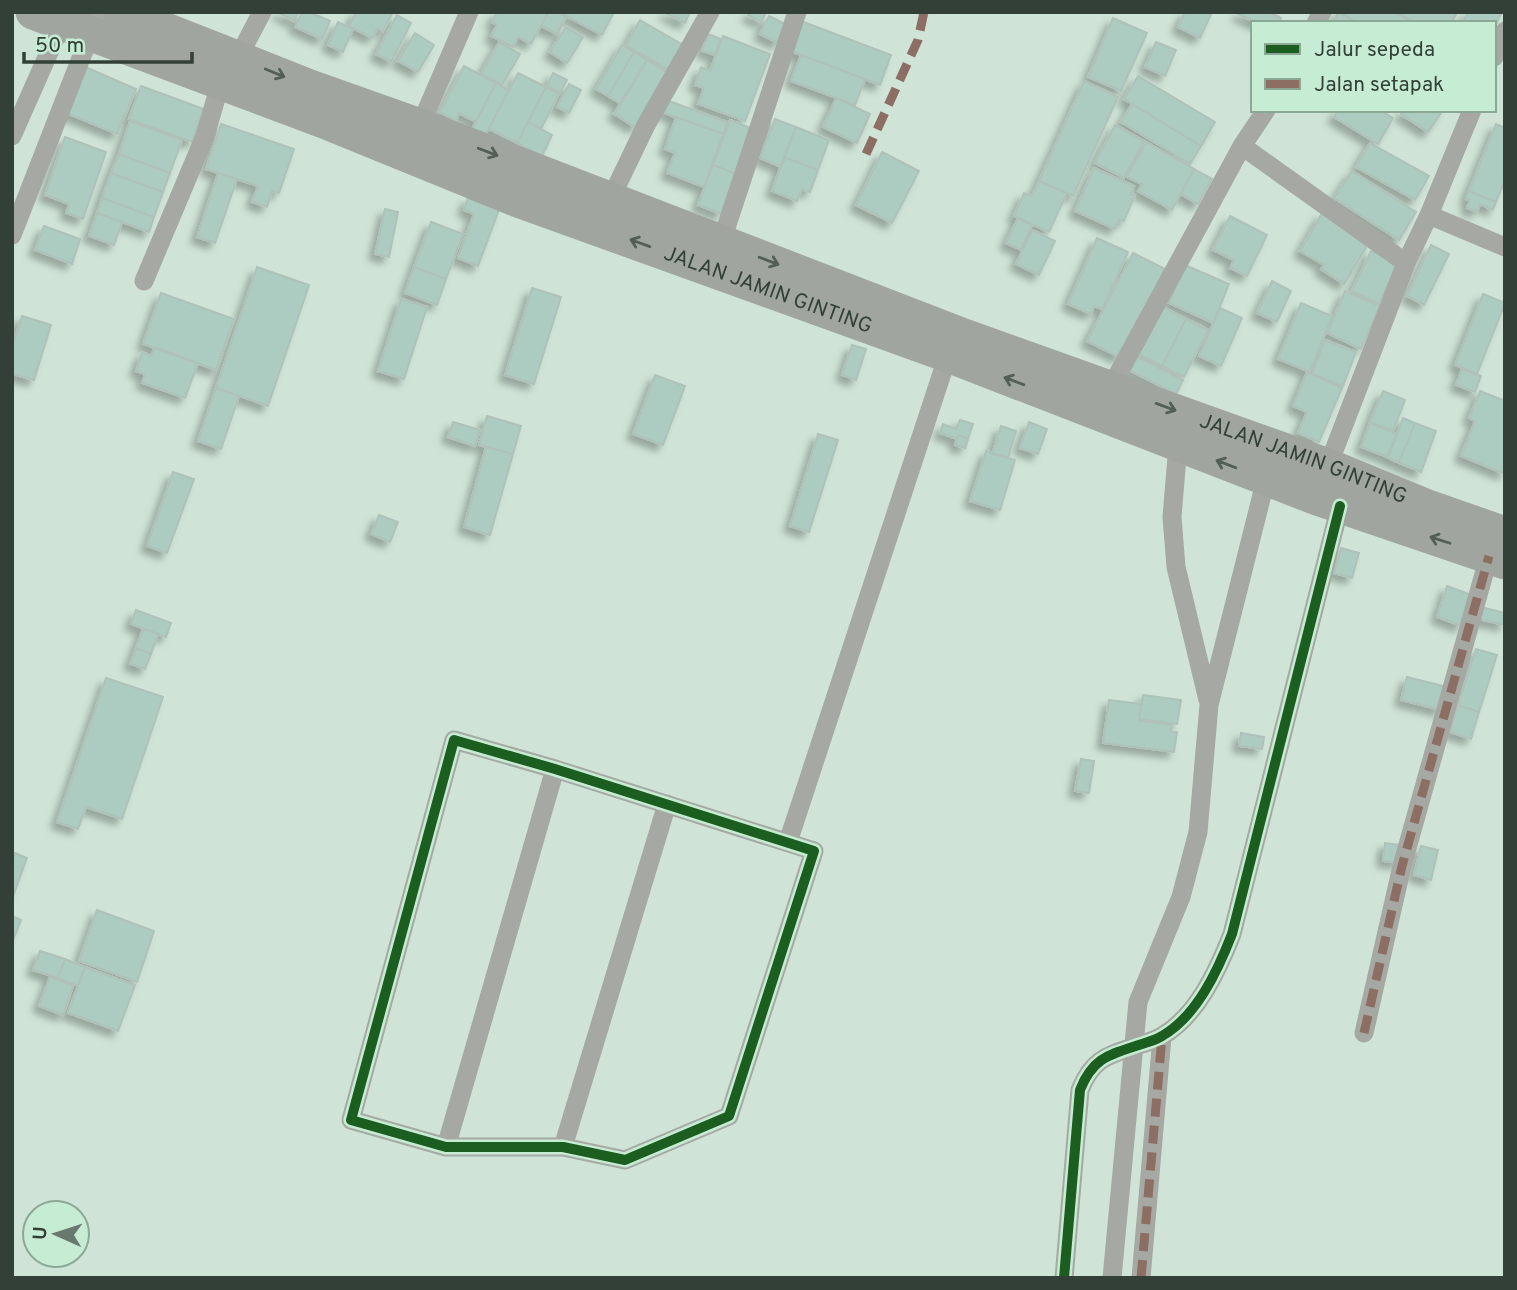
<svg xmlns="http://www.w3.org/2000/svg" width="1517" height="1290" viewBox="0 0 1517 1290" font-family="Overpass,sans-serif">
<style>
.building{fill:#acccc1;stroke:#afc1b9;stroke-width:2;filter:url(#shadow)}
.lines{fill:none;stroke-linecap:round;stroke-linejoin:round}
.street{stroke:#a6a8a3;stroke-width:19}
.highway{stroke:#a0a69f;stroke-width:35}
.quiet{stroke:#8d6e63;stroke-width:9;stroke-dasharray:18 9;stroke-linecap:butt}
.cycleway-casing{stroke:#c7ecd4;stroke-width:15}
.cycleway{stroke:#1b5e20;stroke-width:10}
.oneway{stroke:#535f56}
.labels{text-anchor:middle;dominant-baseline:central;stroke-width:6;stroke-linejoin:round;paint-order:stroke}
.street-label{font-size:21px;fill:#324037;stroke:#c7ecd4}
</style>
<defs>
<filter id="shadow"><feDropShadow dx="-6" dy="6" stdDeviation="3.5" flood-color="#0004"/></filter>
</defs>
<rect width="100%" height="100%" fill="#cfe4d7"/>
<path class="building" d="M277,12H298L294,21Z
M302,12H310L330,21L322,39L295,27Z
M356,12H393L383,31L378,28L372,38L349,26Z
M497,12H547L548,13L531,44L518,37L513,47L491,36L497,25L492,22Z
M548,12H557L566,17L557,34L541,26Z
M559,12H614L602,35Z
M664,12H690L685,23Z
M749,12H766L761,22L748,15Z
M1185,12H1212L1200,38L1178,27Z
M1239,12H1269L1281,18L1278,23H1257L1238,14Z
M1338,12H1395L1415,23H1358Z
M1338,12L1358,23H1333Z
M1395,12H1457L1452,23H1415Z
M1468,12H1502L1494,28V23L1463,22Z
M397,15L411,23L391,62L376,54Z
M769,16L787,25L778,43L760,34Z
M1113,18L1147,33L1121,91L1088,77Z
M640,20L685,46L670,71L626,45Z
M801,21L891,55L880,85L790,51Z
M338,22L353,29L343,52L328,45Z
M566,27L583,37L567,63L550,52Z
M415,33L434,45L418,72L398,61Z
M708,34L721,39L715,55L702,51Z
M723,36L770,54L745,121L698,104L704,88L695,85L701,67L710,71Z
M499,42L520,54L502,85L481,74Z
M1156,42L1176,50L1165,76L1145,67Z
M622,45L634,52L608,96L596,89Z
M634,52L647,60L621,104L608,96Z
M801,55L865,79L855,105L791,81Z
M647,60L668,73L635,127L614,114Z
M83,66L136,89L117,134L64,112Z
M464,66L496,83L476,122L459,113L456,121L440,112Z
M518,73L546,87L517,143L489,129Z
M553,73L567,80L560,93L547,86Z
M1138,76L1215,122L1201,146L1124,99Z
M1084,81L1118,97L1073,196L1039,181Z
M496,83L509,90L485,136L472,129Z
M569,84L581,90L569,113L557,107Z
M141,86L204,109L192,142L129,119Z
M546,87L559,94L541,129L528,122Z
M836,98L870,114L857,143L823,127Z
M669,101L727,122L723,134L664,113Z
M1132,104L1201,146L1190,164L1121,122Z
M1338,110H1380L1393,118L1378,144L1334,117Z
M1404,110H1443L1428,132L1401,114Z
M676,117L723,134L704,187L667,173L675,153L665,149Z
M775,119L796,127L781,167L760,158Z
M730,120L753,129L736,174L713,165Z
M130,121L182,140L170,173L119,154Z
M528,122L552,135L542,156L517,143Z
M221,124L294,149L279,193L272,191L267,207L252,202L258,186L206,169Z
M1496,124L1505,128V180L1496,202L1469,191Z
M1115,125L1144,141L1124,178L1095,163Z
M796,127L829,140L818,170L784,157Z
M65,137L106,152L83,219L66,213L69,204L45,195Z
M1146,142L1194,169L1172,210L1138,191L1142,184L1127,177Z
M1370,143L1429,176L1415,200L1356,167Z
M882,152L919,171L892,223L856,205Z
M119,154L170,173L163,192L111,173Z
M784,157L818,170L810,192L802,189L797,201L772,191Z
M713,165L736,174L721,214L698,205Z
M1094,168L1134,186L1131,194L1135,195L1124,221L1119,219L1115,229L1075,211Z
M1194,169L1212,179L1198,204L1181,194Z
M1352,171L1416,212L1399,240L1334,198Z
M111,173L163,192L154,217L102,198Z
M218,173L237,179L215,243L197,237Z
M1039,181L1067,193L1049,232L1014,216L1024,193L1032,196Z
M1469,191L1496,202L1493,210L1480,204L1477,212L1467,208L1470,200L1466,199Z
M102,198L154,217L149,232L97,213Z
M468,198L499,210L478,266L458,258L474,214L464,210Z
M385,209L398,212L389,257L375,254Z
M97,213L122,222L114,245L89,236Z
M1322,213L1370,241L1344,284L1321,269L1324,265L1300,251Z
M1230,216L1267,235L1247,276L1230,268L1234,260L1213,250Z
M1018,218L1032,225L1021,250L1006,243Z
M431,222L463,234L446,279L414,267Z
M44,226L80,239L72,264L35,250Z
M1032,230L1055,241L1039,275L1016,264Z
M1097,238L1128,252L1102,309L1094,306L1091,314L1068,304Z
M1431,245L1449,254L1424,305L1407,296Z
M1371,251L1398,263L1379,304L1352,291Z
M1133,253L1165,269L1119,357L1087,341Z
M1185,265L1229,284L1213,323L1169,303Z
M257,267L309,285L268,406L216,388Z
M414,267L446,279L437,305L405,293Z
M1272,281L1291,291L1277,322L1257,313Z
M532,288L561,297L534,384L505,375Z
M1345,291L1380,306L1361,349L1327,333Z
M161,293L234,319L216,370L143,344Z
M1483,294L1505,303L1477,374L1455,365Z
M401,299L427,307L404,379L378,371Z
M1301,303L1332,316L1310,372L1278,359Z
M1163,307L1186,319L1162,366L1139,354Z
M1220,308L1242,318L1221,366L1199,356Z
M22,316L51,325L34,380L12,374V347Z
M1186,319L1208,330L1184,377L1162,366Z
M1325,340L1356,352L1343,386L1312,374Z
M852,345L866,349L856,380L842,375Z
M155,347L198,363L185,398L142,383L145,374L136,371L142,352L151,356Z
M1136,356L1183,380L1176,394L1129,370Z
M1462,369L1481,376L1475,392L1456,385Z
M1307,372L1342,388L1319,442L1298,433L1307,412L1293,406Z
M655,375L685,386L663,445L633,434Z
M216,388L239,396L221,449L198,441Z
M1383,391L1405,400L1393,431L1370,422Z
M1480,391L1505,401V474L1461,456L1475,421L1469,418Z
M487,416L521,426L513,454L479,445Z
M1403,418L1415,423L1399,463L1388,458Z
M960,420L973,424L968,439L958,435L957,439L940,433L943,424L956,429Z
M453,422L480,430L475,446L448,437Z
M1029,422L1047,429L1038,454L1020,448Z
M1370,423L1397,434L1387,457L1361,447Z
M1415,423L1436,431L1421,472L1399,463Z
M1001,426L1016,431L1008,458L992,454Z
M818,434L838,440L809,532L790,526Z
M958,435L968,439L965,448L955,445Z
M486,447L513,454L490,535L464,527Z
M986,451L1015,460L1000,510L970,501Z
M173,472L194,479L167,553L147,546Z
M379,515L398,522L390,542L371,534Z
M1341,548L1359,553L1352,578L1334,573Z
M1447,586L1472,595L1461,626L1437,617Z
M1481,607L1505,613V625L1478,619Z
M136,610L171,623L166,637L131,624Z
M143,629L158,634L151,654L136,648Z
M136,648L151,654L145,669L130,664Z
M1476,649L1497,655L1479,712L1458,705Z
M1407,677L1447,687L1441,710L1401,700Z
M106,678L163,697L122,819L86,807L78,829L57,822Z
M1143,695L1181,700L1177,724L1139,719Z
M1109,700L1141,704L1139,721L1172,725L1171,732H1177L1174,752L1103,743Z
M1458,705L1479,712L1471,739L1450,732Z
M1241,733L1264,737L1262,749L1239,746Z
M1081,759L1094,761L1089,793L1075,791Z
M1385,843L1401,845L1399,863L1383,861Z
M1421,846L1438,850L1431,880L1414,875Z
M15,853L27,858L12,899V862Z
M97,910L154,931L137,982L79,961Z
M12,916L21,920L12,943Z
M40,951L65,959L58,978L33,970Z
M65,959L85,967L78,986L58,978Z
M85,967L135,985L118,1031L68,1013Z
M50,977L73,986L63,1015L39,1006Z"/>
<g class="lines">
<path class="street" d="M1316,23L1322,12
M1494,57L1505,31
M238,58L262,12
M420,126L469,12
M12,136L62,23
M1242,146L1406,263
M610,200L646,125L710,12
M1429,215L1505,247
M12,235L99,12
M721,243L797,12
M144,281L205,136L221,81
M1111,387L1242,146L1266,110
M1178,445L1172,517L1176,567L1208,700
M1328,466L1406,263L1429,215L1472,110
M454,740L555,769L814,851L729,1116L625,1160L563,1147H446L351,1120Z
M788,842L948,355
M1364,1033L1402,866L1489,556
M446,1147L555,769
M563,1147L667,804
M1064,1278L1080,1090C1093,1057 1109,1055 1142,1044C1148,1042 1156,1040 1162,1036C1197,1016 1218,970 1232,934L1340,506
M1112,1278L1138,1002L1181,897L1198,832L1209,705L1266,479
M1141,1278L1162,1037"/>
<g class="highway">
<path id="s1" d="M33,12L324,121L518,200L948,355L1317,498L1505,562"/>
<path id="s2" d="M120,12L310,87L420,126L964,336L1328,466L1425,506L1505,534"/>
</g>
<path class="quiet" d="M866,154L918,40L924,12
M1364,1033L1402,866L1489,556
M1141,1278L1162,1037"/>
<g class="cycleway-casing">
<path id="cycleway" d="M454,740L555,769L814,851L729,1116L625,1160L563,1147H446L351,1120Z
M1064,1278L1080,1090C1093,1057 1109,1055 1142,1044C1148,1042 1156,1040 1162,1036C1197,1016 1218,970 1232,934L1340,506"/>
</g>
<use href="#cycleway" class="cycleway"/>
</g>
<defs><path id="oneway-shaft" d="M-6 0H5M1.5-3L5.5 0L1.5 3" fill="none" stroke-width="1.6" stroke-linecap="round" stroke-linejoin="round" transform="scale(1.75)"/></defs>
<g class="oneway">
<use href="#oneway-shaft" transform="translate(275 73) rotate(22)"/>
<use href="#oneway-shaft" transform="translate(488 152) rotate(21)"/>
<use href="#oneway-shaft" transform="translate(640 243) rotate(-160)"/>
<use href="#oneway-shaft" transform="translate(769 261) rotate(21)"/>
<use href="#oneway-shaft" transform="translate(1014 381) rotate(-159)"/>
<use href="#oneway-shaft" transform="translate(1166 407) rotate(20)"/>
<use href="#oneway-shaft" transform="translate(1226 464) rotate(-159)"/>
<use href="#oneway-shaft" transform="translate(1440 540) rotate(-162)"/>
</g>
<g class="labels">
<g class="street-label">
<text stroke="none"><textPath href="#s1" startOffset="786">JALAN JAMIN GINTING</textPath></text>
<text stroke="none"><textPath href="#s2" startOffset="1265">JALAN JAMIN GINTING</textPath></text>
</g>
</g>
<rect width="1517" height="1290" fill="none" stroke="#324037" stroke-width="28"/>
<rect x="1251" y="21" width="245" height="91" fill="#c7ecd4" stroke="#8ba795" stroke-width="2"/>
<rect x="1265" y="44" width="35" height="10" fill="#1b5e20" stroke="#8ba795" stroke-width="2"/>
<text x="1314" y="56" font-size="21" fill="#324037">Jalur sepeda</text>
<rect x="1265" y="79" width="35" height="10" fill="#8d6e63" stroke="#8ba795" stroke-width="2"/>
<text x="1314" y="91" font-size="21" fill="#324037">Jalan setapak</text>
<g transform="translate(56 1234) rotate(273)"><circle r="33" fill="#c7ecd4" stroke="#8ba795" stroke-width="2"/>
<path d="M0-5L12 26L0 18L-12 26Z" fill="#69796f"/>
<text y="-10" font-size="19" font-weight="bold" text-anchor="middle" fill="#324037">U</text>
</g>
<path d="M24 52v10h168v-10" fill="none" stroke="#324037" stroke-width="3.5"/>
<text x="35" y="52" font-size="21" fill="#324037" stroke="#c7ecd4" stroke-width="5" paint-order="stroke">50 m</text>
</svg>
